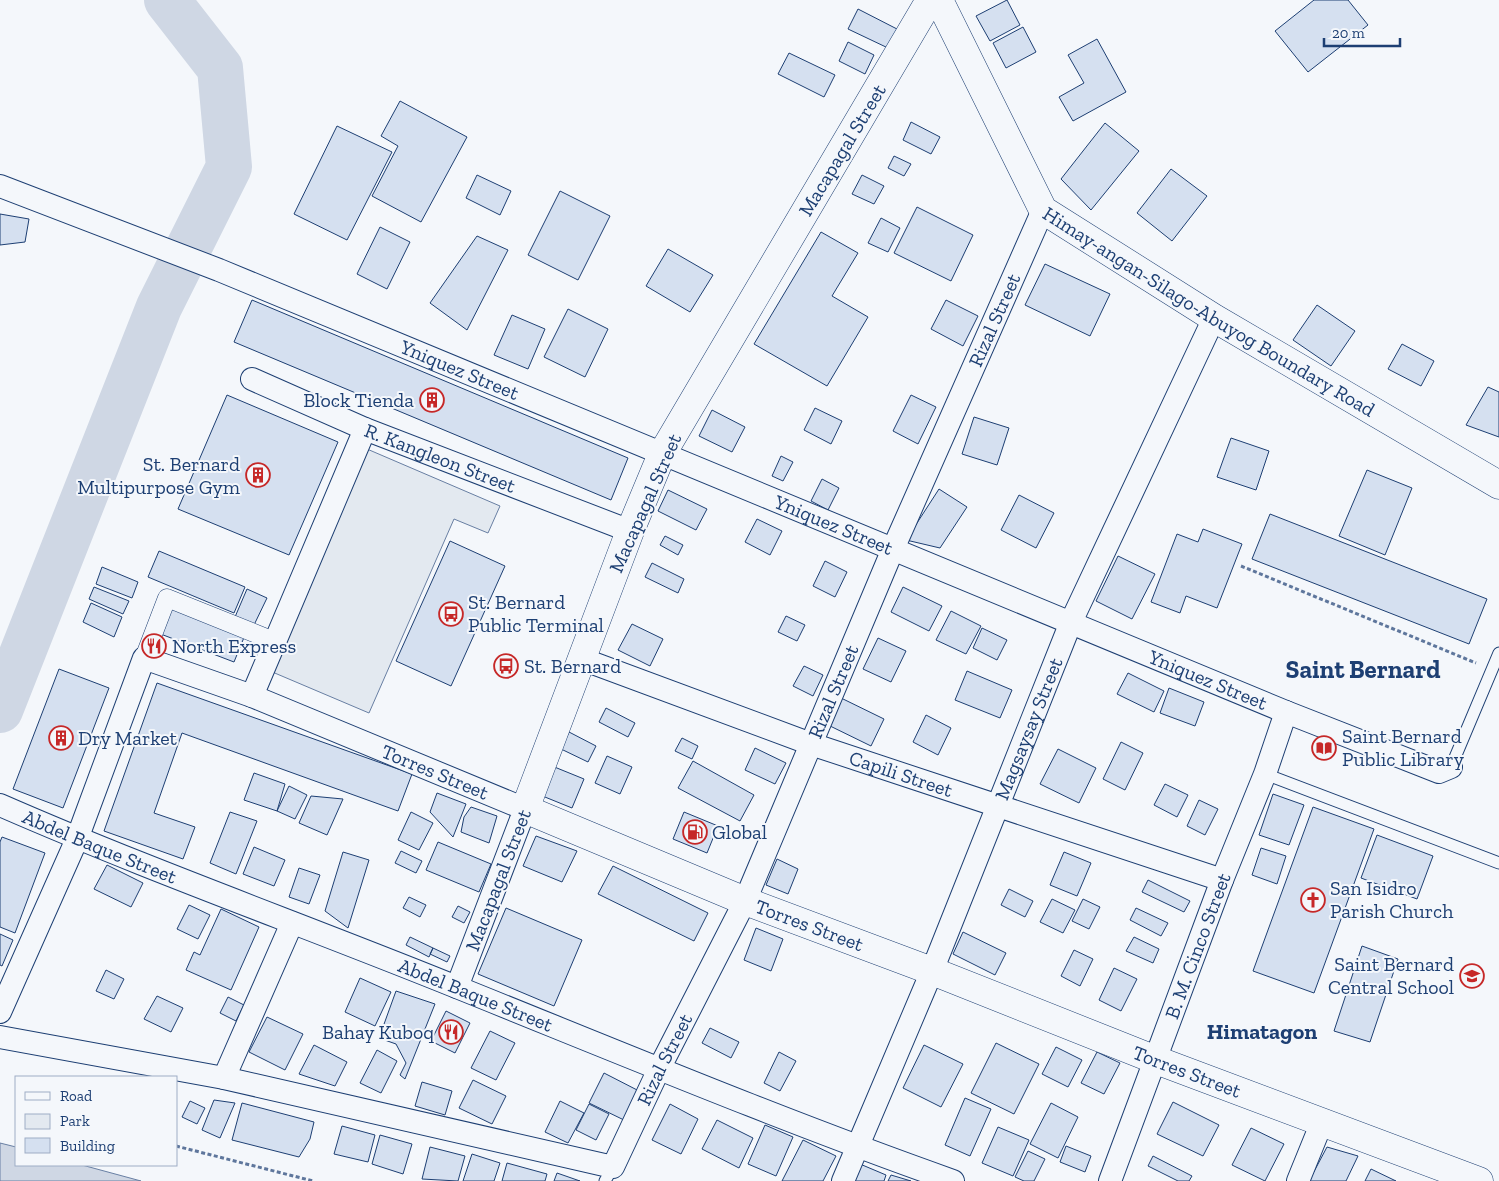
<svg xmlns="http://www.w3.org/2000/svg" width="1499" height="1181" viewBox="0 0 1499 1181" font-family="'Zilla Slab',serif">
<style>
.green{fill:#e3e9f0;stroke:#687fa3}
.water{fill:#cfd7e4;stroke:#687fa3}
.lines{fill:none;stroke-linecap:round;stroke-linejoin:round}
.river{stroke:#cfd7e4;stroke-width:46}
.building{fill:#d5e0f0;stroke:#1d3f73}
.service-casing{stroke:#1d3f73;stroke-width:13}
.pedestrian-casing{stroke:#1d3f73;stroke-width:19}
.minor-casing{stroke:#1d3f73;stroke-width:24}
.tertiary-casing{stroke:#1d3f73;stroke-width:29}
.primary-casing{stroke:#1d3f73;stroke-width:29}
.path{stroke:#5e769c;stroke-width:3;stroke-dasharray:4 2.5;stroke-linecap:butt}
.service{stroke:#f4f7fb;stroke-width:11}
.pedestrian{stroke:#f4f7fb;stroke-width:18}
.minor{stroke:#f4f7fb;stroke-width:22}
.tertiary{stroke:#f4f7fb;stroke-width:28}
.primary{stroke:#f4f7fb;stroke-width:28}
.labels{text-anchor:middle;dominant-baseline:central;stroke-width:4;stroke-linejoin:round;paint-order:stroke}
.street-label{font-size:20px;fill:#1d3f73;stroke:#f4f7fb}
.poi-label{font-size:20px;fill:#1d3f73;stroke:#f4f7fb;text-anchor:start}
.quarter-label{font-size:22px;font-weight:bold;fill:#1d3f73;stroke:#f4f7fb}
.district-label{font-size:25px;font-weight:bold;fill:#1d3f73;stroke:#f4f7fb}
</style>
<rect width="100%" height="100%" fill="#f4f7fb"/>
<path class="green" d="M367,449L500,506L488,533L454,519L369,713L270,671Z"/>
<path class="water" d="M0,1143L16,1147V1165H82L141,1181H0Z"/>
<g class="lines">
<path class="river" d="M0,710L159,307L229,167L220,68L167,0"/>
</g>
<path class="building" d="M1007,0L1020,25L990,41L976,16Z
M1314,0H1348L1368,25L1308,72L1275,31Z
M858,9L897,29L888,48L848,29Z
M1023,27L1036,52L1006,68L993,43Z
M1097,39L1126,92L1073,121L1059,97L1084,83L1068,55Z
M848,42L874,55L865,74L839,61Z
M789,53L835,75L824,97L778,74Z
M400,101L467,137L421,222L372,196L398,146L381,136Z
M911,122L940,137L931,154L903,140Z
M1105,123L1139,151L1091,210L1061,179Z
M337,126L392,152L347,240L294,214Z
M894,156L911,164L904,176L888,168Z
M1171,169L1207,196L1172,241L1137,213Z
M477,175L511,191L500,215L466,198Z
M862,175L884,186L874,204L852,194Z
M560,191L610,216L578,280L528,255Z
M917,207L973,235L951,281L894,253Z
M0,214L29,219L25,242L0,245Z
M881,218L900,228L888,252L868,243Z
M380,227L410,242L387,289L357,274Z
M821,232L858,253L832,296L868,317L827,386L754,344Z
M477,236L508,250L467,330L430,303Z
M668,249L713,275L690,312L646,286Z
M1045,264L1110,294L1090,336L1025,305Z
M252,300L628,458L611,500L234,342Z
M946,300L978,316L963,346L931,329Z
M1317,305L1355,331L1331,366L1293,340Z
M568,309L608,329L585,377L544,357Z
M512,315L545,329L528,369L494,355Z
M1402,344L1434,361L1421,386L1388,369Z
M1488,387L1499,392V437L1466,425Z
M227,395L338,442L289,555L178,509Z
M911,395L936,407L918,444L893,431Z
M815,408L842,421L831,444L804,430Z
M712,410L745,427L732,452L699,436Z
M974,417L1009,428L997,465L962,454Z
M1231,438L1269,451L1256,490L1217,477Z
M781,456L793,462L783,481L772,476Z
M1367,470L1412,488L1385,555L1339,536Z
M822,479L839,488L828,510L811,501Z
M939,489L967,507L940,548L906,540Z
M668,490L707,509L696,530L658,511Z
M1019,495L1054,513L1036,548L1001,530Z
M1270,514L1487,599L1469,644L1252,559Z
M757,519L782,531L770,555L745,542Z
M1203,529L1242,544L1217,608L1186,596L1180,613L1151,602L1177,534L1198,542Z
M665,536L683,545L678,555L660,545Z
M450,541L505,566L451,686L396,661Z
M159,551L245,587L234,613L148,577Z
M1118,556L1155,574L1132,619L1096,601Z
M825,561L847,572L835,597L813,586Z
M652,563L684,579L678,593L645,577Z
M102,567L138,582L132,598L96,584Z
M94,587L129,601L123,614L89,599Z
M903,587L942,606L929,631L891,612Z
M247,589L267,598L254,625L235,617Z
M91,603L122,617L114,637L83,622Z
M169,606L245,635L234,662L158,633Z
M951,611L981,626L966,654L936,640Z
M786,616L805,625L797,641L778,632Z
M632,624L663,639L650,666L618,650Z
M982,628L1007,640L997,660L973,648Z
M878,638L906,651L891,682L863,669Z
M804,666L823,675L813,696L793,686Z
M59,669L109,688L63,808L13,789Z
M967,671L1012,690L1000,718L955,700Z
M1128,673L1164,691L1154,712L1117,694Z
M157,683L412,774L398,811L182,733L154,813L195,827L183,859L104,831Z
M1169,688L1204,702L1195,726L1160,713Z
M839,697L884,719L871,746L826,724Z
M606,708L635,723L628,737L599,722Z
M926,715L951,728L938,755L913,742Z
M569,732L596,746L588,762L561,749Z
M682,738L698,746L692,759L675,751Z
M1121,742L1143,753L1125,790L1103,779Z
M755,748L786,763L775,784L745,770Z
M1058,749L1096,768L1079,803L1040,784Z
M607,756L632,767L620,794L595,783Z
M693,761L754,795L740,821L678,788Z
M552,766L584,779L572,808L540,795Z
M254,773L285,784L277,811L244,800Z
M1165,784L1188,795L1177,817L1154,805Z
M289,786L307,795L295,819L277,811Z
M437,793L466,804L453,837L430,812Z
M1273,794L1304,805L1289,845L1259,835Z
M311,796L343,799L327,835L299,823Z
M1199,800L1218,809L1205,835L1187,826Z
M471,807L497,816L489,843L461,832L464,817Z
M1313,807L1374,829L1314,993L1253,971Z
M230,812L257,821L236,874L210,863Z
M411,812L433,823L419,850L398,840Z
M684,812L718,826L707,853L673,839Z
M1377,835L1433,856L1417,899L1361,878Z
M536,836L577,851L562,882L523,866Z
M2,837L45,853L15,933L0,927V842Z
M438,842L491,864L479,892L426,870Z
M254,847L285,860L274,886L243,874Z
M1261,848L1286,856L1277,884L1252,875Z
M401,851L422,861L416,873L395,863Z
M343,852L369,860L348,928L325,911Z
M1064,852L1091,863L1077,896L1050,885Z
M777,859L798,869L788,894L766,885Z
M107,865L143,883L131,907L94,889Z
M613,866L708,913L694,941L598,894Z
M299,868L320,875L309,904L289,897Z
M1148,880L1190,901L1184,912L1142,892Z
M1009,889L1033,901L1025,917L1001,905Z
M409,897L426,905L420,917L403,908Z
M1052,899L1075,910L1063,933L1040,922Z
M1083,899L1100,907L1089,929L1072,921Z
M189,905L210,915L198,939L177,929Z
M458,906L470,912L464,923L452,917Z
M506,908L582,940L554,1006L478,974Z
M1136,908L1168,923L1161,936L1130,920Z
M221,909L259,927L231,990L186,970L194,952L200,955Z
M756,928L783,939L771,971L744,960Z
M963,932L1006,953L995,975L953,954Z
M0,934L13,940L2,966L0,965Z
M410,937L433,948L429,957L406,945Z
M1134,937L1159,949L1153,963L1126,951Z
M1362,946L1398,959L1370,1042L1334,1031Z
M433,948L450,956L447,962L430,954Z
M1074,950L1093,959L1080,986L1061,976Z
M1114,968L1137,979L1121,1011L1099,1000Z
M106,970L124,979L114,999L96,991Z
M360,978L391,992L375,1026L345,1012Z
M396,991L435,1004L405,1079L400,1075L406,1063L396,1044L379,1038Z
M157,996L183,1008L171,1032L144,1019Z
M228,997L244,1005L236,1021L220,1013Z
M446,1011L470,1023L455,1053L431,1041Z
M267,1017L303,1034L285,1070L249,1052Z
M710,1028L739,1042L731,1058L702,1043Z
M490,1031L515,1043L496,1080L471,1068Z
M996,1043L1039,1064L1014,1114L971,1093Z
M314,1045L347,1062L335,1086L299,1074Z
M924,1045L963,1064L941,1107L903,1088Z
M1056,1047L1082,1060L1068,1087L1042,1074Z
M377,1050L397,1061L381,1093L360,1083Z
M779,1052L796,1061L780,1091L764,1083Z
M1097,1052L1120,1063L1104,1094L1081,1083Z
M604,1073L641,1092L626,1121L589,1103Z
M473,1080L506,1096L492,1124L459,1108Z
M422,1082L452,1091L445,1115L415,1106Z
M965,1098L991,1109L970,1156L945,1145Z
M214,1100L235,1103L220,1138L202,1130Z
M190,1101L205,1108L197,1124L182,1117Z
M560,1101L584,1113L568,1143L545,1132Z
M1173,1102L1219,1125L1203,1156L1157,1134Z
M242,1103L314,1122L310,1139L299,1157L232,1140Z
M1051,1103L1078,1117L1058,1158L1030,1144Z
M589,1104L609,1114L596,1140L576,1130Z
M670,1104L698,1119L681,1154L652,1140Z
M717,1120L753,1138L739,1168L702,1149Z
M765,1125L793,1137L776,1176L748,1164Z
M342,1126L375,1135L368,1162L334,1154Z
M998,1127L1029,1140L1013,1176L982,1163Z
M1251,1128L1284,1144L1265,1181L1232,1165Z
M380,1135L412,1144L403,1174L372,1164Z
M803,1140L836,1156L823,1181H782Z
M1066,1146L1091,1156L1085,1172L1060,1162Z
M430,1147L465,1156L458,1181L422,1179Z
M1327,1147L1358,1156L1346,1181H1309Z
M1028,1151L1045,1159L1034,1181H1024L1015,1177Z
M472,1154L500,1163L494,1181H463Z
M1153,1156L1192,1176L1189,1181H1178L1148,1166Z
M507,1163L547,1174L545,1181H502Z
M860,1164L886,1175L884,1181H853Z
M1371,1169L1396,1181H1365Z
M557,1173L580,1181H554Z
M891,1175L911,1181H888Z"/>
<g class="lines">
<g class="service-casing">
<path id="service" d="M1451,767L1499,653
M1265,774L1499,863
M605,1181L613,1167"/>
</g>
<g class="pedestrian-casing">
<path id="pedestrian" d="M144,658L167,598L274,641"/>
</g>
<g class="minor-casing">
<g id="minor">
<path id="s1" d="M0,186L219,270L1286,712L1439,772L1451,767"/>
<path id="s2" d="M252,379L365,429L630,531"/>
<path id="s3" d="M582,659L811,744L1222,880"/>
<path d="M252,696L365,429"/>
<path id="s4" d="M0,805C151,871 306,926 459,988C623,1054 786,1122 953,1181"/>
<path id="s5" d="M0,1012L77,839L144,658L252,696L525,809L457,987"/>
<path id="s6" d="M0,1037L224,1078L613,1167L659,1069L745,901L893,549L1043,210"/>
<path d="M224,1078L292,923"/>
<path id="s7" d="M843,1181L932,971L1071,622L1214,318"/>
<path id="s8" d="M1110,1181L1222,880L1265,774L1286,712"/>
<path d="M1298,1181L1322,1122"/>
</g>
</g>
<g class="tertiary-casing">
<g id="tertiary">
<path id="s9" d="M930,0L662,454L630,531L525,809L745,901L932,971L1156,1060L1479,1181"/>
</g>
</g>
<g class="primary-casing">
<g id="primary">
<path id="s10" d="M939,0L1043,210L1214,318L1499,485"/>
</g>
</g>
<path class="path" d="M1241,566L1476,663
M176,1146L313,1181"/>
<use href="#service" class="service"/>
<use href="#pedestrian" class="pedestrian"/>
<use href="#minor" class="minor"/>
<use href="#tertiary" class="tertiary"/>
<use href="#primary" class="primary"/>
</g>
<defs>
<g id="building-ring" transform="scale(1.25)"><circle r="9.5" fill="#f4f7fb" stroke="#c62828" stroke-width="1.5"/><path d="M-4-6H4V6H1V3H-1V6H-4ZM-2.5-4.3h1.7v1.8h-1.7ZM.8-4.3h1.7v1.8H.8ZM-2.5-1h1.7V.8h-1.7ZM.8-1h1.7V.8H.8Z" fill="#c62828"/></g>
<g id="bus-ring" transform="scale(1.25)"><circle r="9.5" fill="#f4f7fb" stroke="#c62828" stroke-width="1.5"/><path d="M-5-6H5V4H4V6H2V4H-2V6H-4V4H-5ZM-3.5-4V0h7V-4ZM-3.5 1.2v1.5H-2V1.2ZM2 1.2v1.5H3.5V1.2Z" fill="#c62828"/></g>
<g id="restaurant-ring" transform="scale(1.25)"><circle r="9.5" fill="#f4f7fb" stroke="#c62828" stroke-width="1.5"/><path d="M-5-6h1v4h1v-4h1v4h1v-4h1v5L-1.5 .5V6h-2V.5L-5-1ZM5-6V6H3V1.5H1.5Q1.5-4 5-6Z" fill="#c62828"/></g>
<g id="library-ring" transform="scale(1.25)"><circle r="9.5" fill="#f4f7fb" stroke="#c62828" stroke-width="1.5"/><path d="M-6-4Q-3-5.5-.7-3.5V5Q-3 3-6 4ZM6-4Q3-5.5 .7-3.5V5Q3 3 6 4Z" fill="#c62828"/></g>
<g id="fuel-ring" transform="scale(1.25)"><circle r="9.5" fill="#f4f7fb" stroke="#c62828" stroke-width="1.5"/><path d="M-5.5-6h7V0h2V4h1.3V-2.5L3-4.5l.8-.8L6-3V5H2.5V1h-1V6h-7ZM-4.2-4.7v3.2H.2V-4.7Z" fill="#c62828"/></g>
<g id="church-ring" transform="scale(1.25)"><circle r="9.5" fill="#f4f7fb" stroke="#c62828" stroke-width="1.5"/><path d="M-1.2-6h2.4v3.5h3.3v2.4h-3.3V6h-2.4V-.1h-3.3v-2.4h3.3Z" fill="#c62828"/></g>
<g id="school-ring" transform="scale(1.25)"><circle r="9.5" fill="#f4f7fb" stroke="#c62828" stroke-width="1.5"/><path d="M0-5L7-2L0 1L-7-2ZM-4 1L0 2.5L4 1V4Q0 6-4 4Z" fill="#c62828"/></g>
</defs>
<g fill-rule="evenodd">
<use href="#building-ring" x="432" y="400"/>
<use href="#building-ring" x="258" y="475"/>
<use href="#bus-ring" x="451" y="614"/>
<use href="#restaurant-ring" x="154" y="646"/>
<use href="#bus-ring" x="506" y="666"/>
<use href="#building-ring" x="61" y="738"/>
<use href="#library-ring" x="1324" y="748"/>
<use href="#fuel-ring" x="695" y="832"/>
<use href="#church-ring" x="1313" y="900"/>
<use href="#school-ring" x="1472" y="976"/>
<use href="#restaurant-ring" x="451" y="1032"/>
</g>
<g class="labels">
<g class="street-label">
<text transform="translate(842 150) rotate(-59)">Macapagal Street</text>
<text stroke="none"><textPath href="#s10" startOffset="429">Himay-angan-Silago-Abuyog Boundary Road</textPath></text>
<text stroke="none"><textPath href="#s6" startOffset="1556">Rizal Street</textPath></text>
<text stroke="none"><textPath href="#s1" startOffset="495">Yniquez Street</textPath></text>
<text stroke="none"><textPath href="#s2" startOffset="204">R. Kangleon Street</textPath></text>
<text transform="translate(645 503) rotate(-66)">Macapagal Street</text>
<text stroke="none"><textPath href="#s1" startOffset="900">Yniquez Street</textPath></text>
<text stroke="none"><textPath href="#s1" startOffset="1305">Yniquez Street</textPath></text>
<text stroke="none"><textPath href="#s6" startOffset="1151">Rizal Street</textPath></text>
<text stroke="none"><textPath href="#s7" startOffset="489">Magsaysay Street</textPath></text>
<text stroke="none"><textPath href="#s5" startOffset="695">Torres Street</textPath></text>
<text stroke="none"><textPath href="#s3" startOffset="339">Capili Street</textPath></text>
<text stroke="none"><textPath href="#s4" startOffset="108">Abdel Baque Street</textPath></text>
<text transform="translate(498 880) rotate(-69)">Macapagal Street</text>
<text stroke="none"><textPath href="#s9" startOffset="1215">Torres Street</textPath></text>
<text stroke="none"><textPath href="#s8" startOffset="251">B. M. Cinco Street</textPath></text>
<text stroke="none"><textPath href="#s4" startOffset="512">Abdel Baque Street</textPath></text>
<text stroke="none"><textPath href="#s6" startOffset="746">Rizal Street</textPath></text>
<text stroke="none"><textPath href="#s9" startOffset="1620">Torres Street</textPath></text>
</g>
<g class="poi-label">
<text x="414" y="400" text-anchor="end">Block Tienda</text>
<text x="240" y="464" text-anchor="end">St. Bernard<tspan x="240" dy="23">Multipurpose Gym</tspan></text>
<text x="468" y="602">St. Bernard<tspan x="468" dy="23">Public Terminal</tspan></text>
<text x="172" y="646">North Express</text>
<text x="524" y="666">St. Bernard</text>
<text x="1342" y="736">Saint Bernard<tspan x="1342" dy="23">Public Library</tspan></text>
<text x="78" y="738">Dry Market</text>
<text x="712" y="832">Global</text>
<text x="1330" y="888">San Isidro<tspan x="1330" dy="23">Parish Church</tspan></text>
<text x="1454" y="964" text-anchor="end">Saint Bernard<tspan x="1454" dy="23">Central School</tspan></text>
<text x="434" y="1032" text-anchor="end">Bahay Kuboq</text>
</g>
<g class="quarter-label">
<text x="1262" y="1031">Himatagon</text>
</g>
<g class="district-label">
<text x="1363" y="669">Saint Bernard</text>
</g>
</g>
<rect x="15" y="1076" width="162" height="90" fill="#f4f7fb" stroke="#9eadc5"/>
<rect x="25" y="1092" width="25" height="8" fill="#f4f7fb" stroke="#9eadc5"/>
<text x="60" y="1101" font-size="15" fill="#1d3f73">Road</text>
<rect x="25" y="1114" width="25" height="15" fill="#e3e9f0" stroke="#9eadc5"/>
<text x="60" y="1126" font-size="15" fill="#1d3f73">Park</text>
<rect x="25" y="1138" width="25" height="15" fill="#d5e0f0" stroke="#9eadc5"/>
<text x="60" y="1151" font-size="15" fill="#1d3f73">Building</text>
<path d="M1324 38v8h76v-8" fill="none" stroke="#1d3f73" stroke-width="2.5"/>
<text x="1332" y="38" font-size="15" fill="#1d3f73" stroke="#f4f7fb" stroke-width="4" paint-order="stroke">20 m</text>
</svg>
